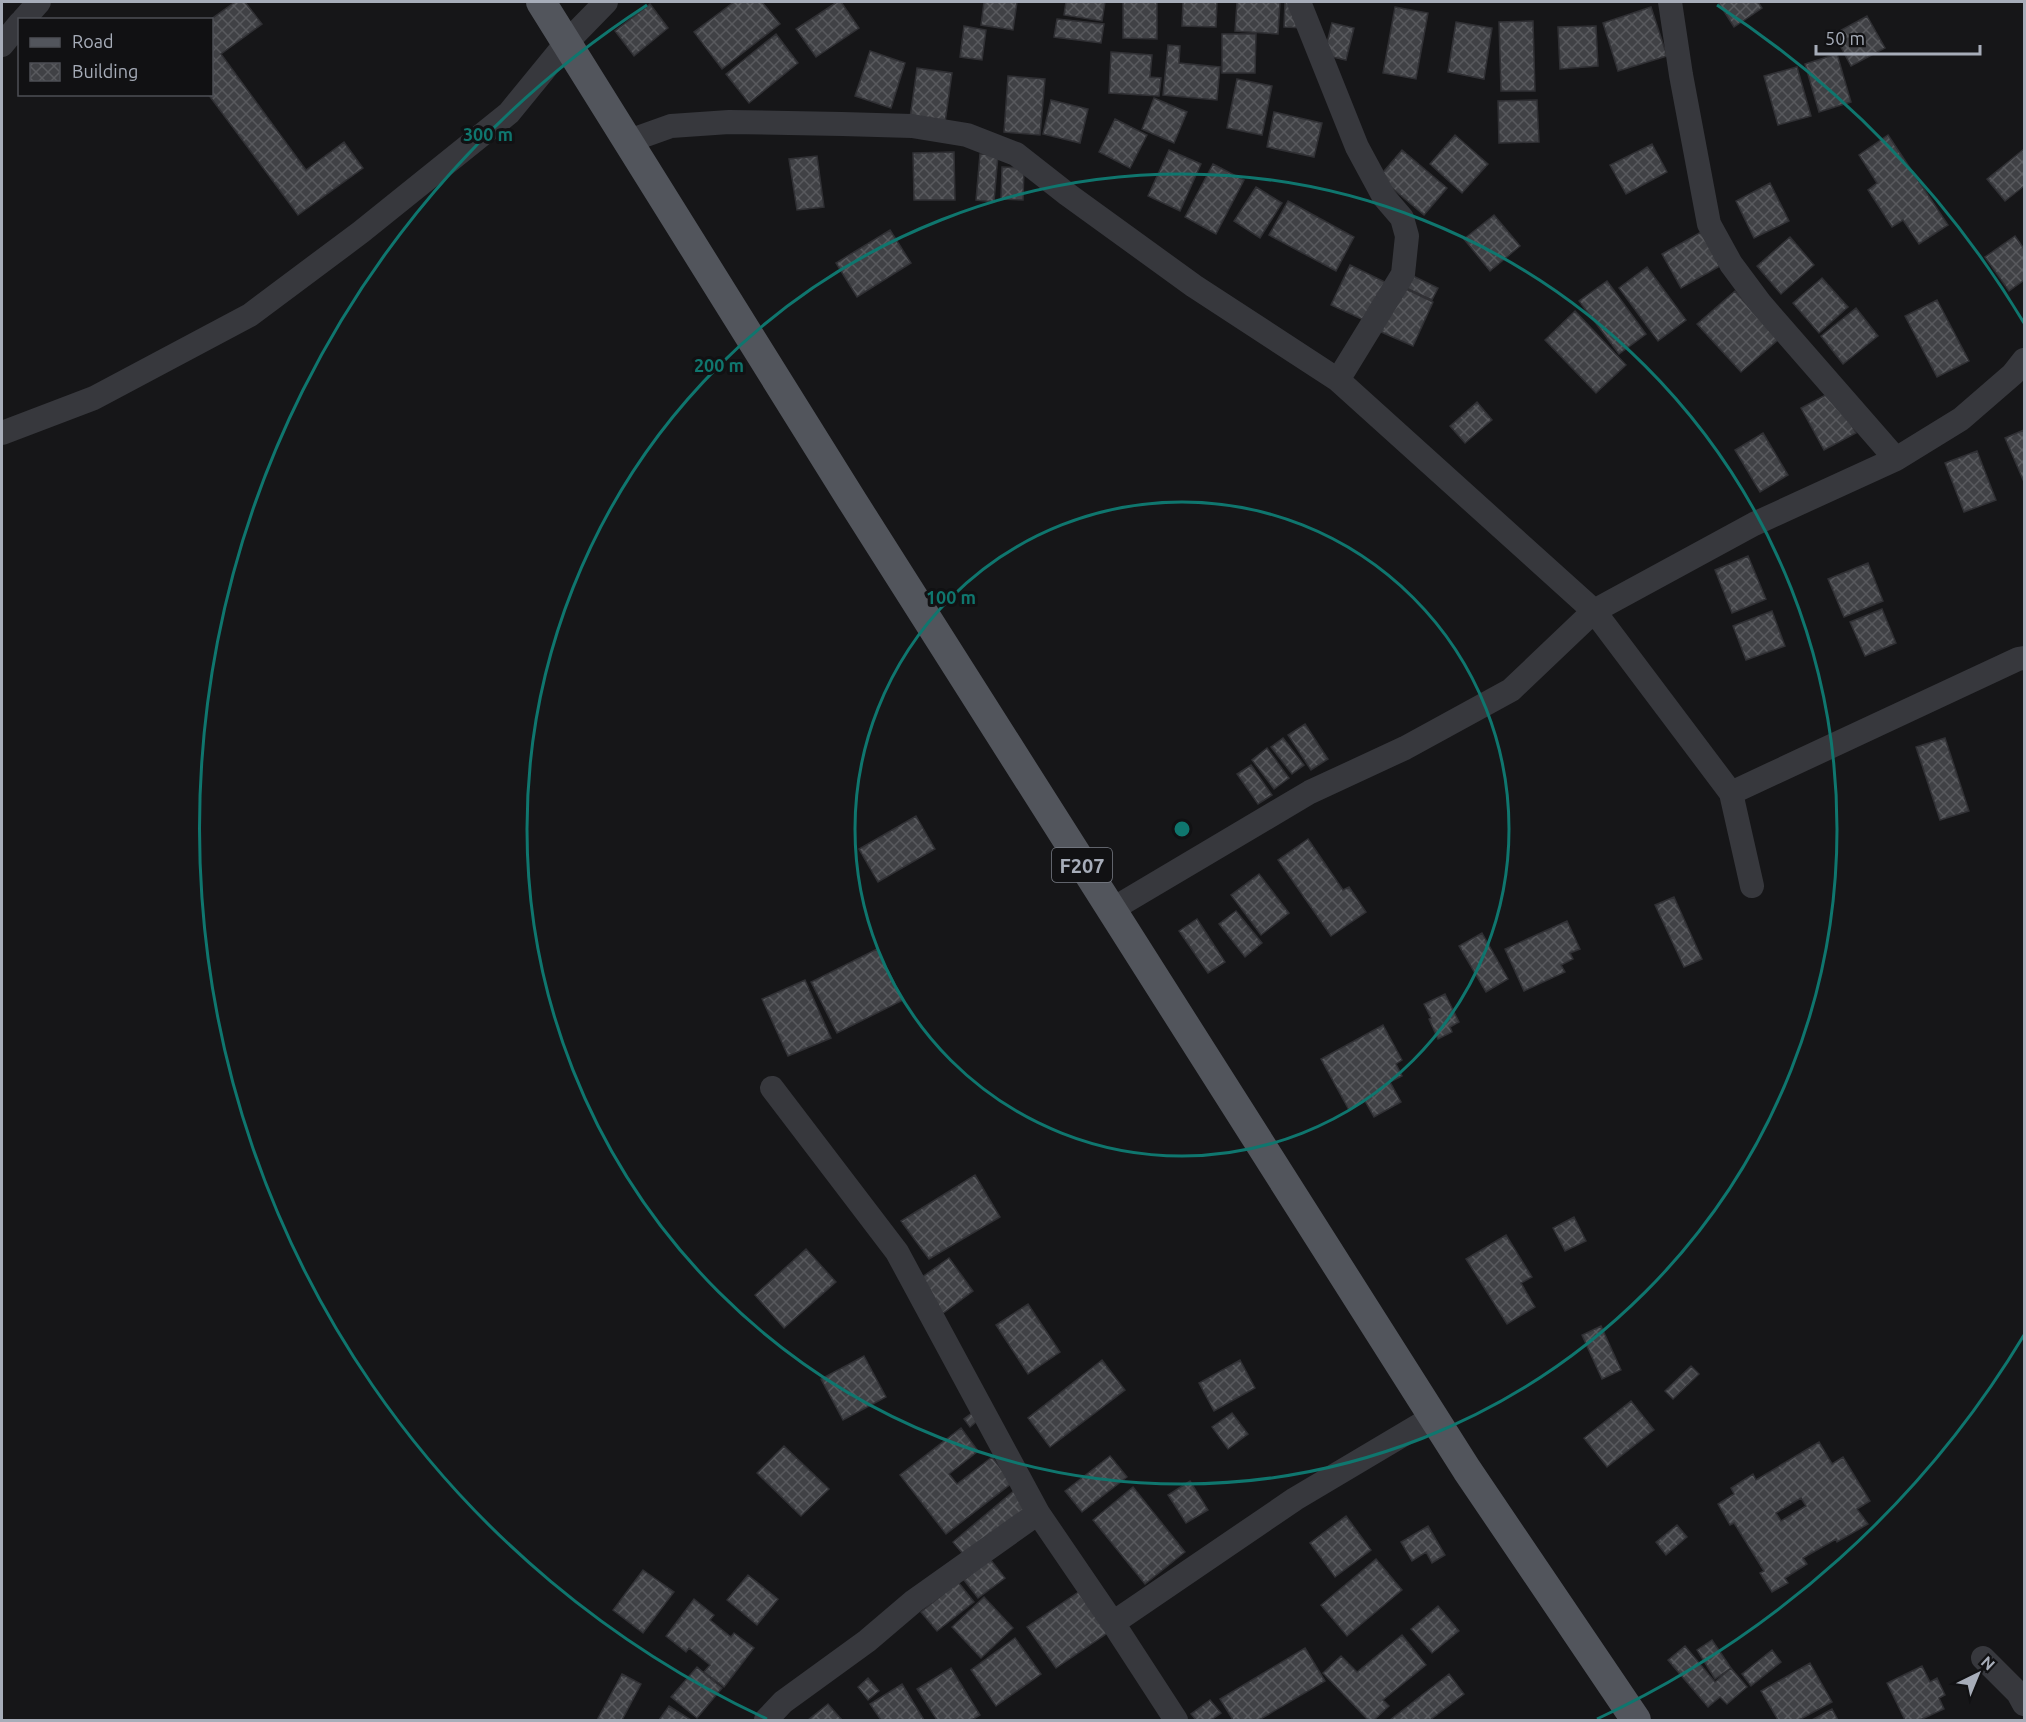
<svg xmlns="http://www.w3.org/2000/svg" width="2026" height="1722" viewBox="0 0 2026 1722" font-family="Ubuntu,sans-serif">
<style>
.building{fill:url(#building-cross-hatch);stroke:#303034;stroke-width:1.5;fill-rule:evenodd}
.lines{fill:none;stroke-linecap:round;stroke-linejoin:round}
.minor{stroke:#37383d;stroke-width:24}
.major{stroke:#52555c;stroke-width:30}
.ring{fill:none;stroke:#0f766e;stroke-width:3}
.labels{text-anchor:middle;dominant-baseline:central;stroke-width:6;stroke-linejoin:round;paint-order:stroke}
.shield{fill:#111113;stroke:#7a7e87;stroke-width:1.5}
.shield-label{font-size:20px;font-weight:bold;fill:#a7adb9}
.centre{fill:#0f766e;stroke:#111113;stroke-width:3}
.ring-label{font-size:18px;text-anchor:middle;font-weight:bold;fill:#0f766e;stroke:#111113;stroke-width:6;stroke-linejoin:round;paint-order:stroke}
</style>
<defs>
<pattern id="building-cross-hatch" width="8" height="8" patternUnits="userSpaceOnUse" patternTransform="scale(1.5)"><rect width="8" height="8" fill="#404145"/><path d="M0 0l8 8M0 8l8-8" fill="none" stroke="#595a5e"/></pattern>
</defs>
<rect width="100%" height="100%" fill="#161618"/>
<path class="building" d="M235,2H245L262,24L221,54L306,170L344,142L363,168L298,215L208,94H212L210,20Z
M734,2H762L780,24L722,69L694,32Z
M837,2H841L859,28L816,57L796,29Z
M984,2H1017L1013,30L981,25Z
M1066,2H1105L1102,21L1064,15Z
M1123,2H1157V39L1123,38Z
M1183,2H1217L1216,27L1182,26Z
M1237,2H1280L1278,34L1235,31Z
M1285,2H1308L1306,28L1284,27Z
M1718,2H1758L1762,8L1734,27Z
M650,4L668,28L634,56L615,31Z
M1395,7L1428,13L1416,79L1383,73Z
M1651,7L1667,56L1618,71L1603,23Z
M1867,16L1885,48L1851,66L1834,34Z
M1057,19L1104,24L1101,43L1054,37Z
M1533,21L1535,91H1501L1499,22Z
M1456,22L1492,28L1484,79L1448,72Z
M1332,23L1354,28L1346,60L1324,55Z
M964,26L986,30L982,60L960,57Z
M1596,26L1598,66L1560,69L1558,27Z
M776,34L798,63L749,103L726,74Z
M1222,34H1256L1255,73H1222Z
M1168,45L1180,46L1179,63L1220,67L1217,100L1163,95Z
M870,51L905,63L891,108L855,96Z
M1111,52L1152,55L1150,77L1161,78L1159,96L1109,93Z
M1837,54L1851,102L1819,112L1805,64Z
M1797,67L1811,116L1778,125L1764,76Z
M917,68L952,73L945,123L910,118Z
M1008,76L1045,79L1040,135L1004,132Z
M1237,79L1272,86L1262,135L1227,128Z
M1154,98L1187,112L1174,143L1142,129Z
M1051,100L1088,109L1080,143L1043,134Z
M1537,100L1539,142L1499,143L1498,101Z
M1274,112L1322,123L1314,157L1267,147Z
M1115,119L1147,135L1130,168L1099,152Z
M1455,135L1488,164L1462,193L1430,164Z
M1888,135L1948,225L1919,244L1903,220L1892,227L1868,190L1877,183L1859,155Z
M1652,144L1667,172L1626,194L1610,165Z
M2024,149V186L2005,201L1987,179Z
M1169,150L1201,164L1180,211L1148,196Z
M1402,150L1447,188L1424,215L1379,177Z
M954,152L955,200H914L913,153Z
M980,154L998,155L994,202L976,200Z
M817,156L824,207L797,210L789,159Z
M1213,164L1244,180L1216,234L1185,217Z
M1002,167L1024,168L1023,200L1001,199Z
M1770,183L1789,221L1754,238L1736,201Z
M1256,187L1282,203L1260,238L1234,221Z
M1288,201L1354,237L1336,271L1269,235Z
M1494,215L1520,246L1490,271L1464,239Z
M890,230L911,263L857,297L836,263Z
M1701,232L1720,266L1681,288L1662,254Z
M2015,236L2024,249V280L2009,291L1985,257Z
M1790,237L1814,265L1781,294L1757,266Z
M1350,265L1385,282L1366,321L1331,305Z
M1647,267L1686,320L1658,341L1619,288Z
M1409,274L1438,288L1432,300L1404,287Z
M1822,278L1848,307L1819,333L1793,303Z
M1607,281L1646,334L1619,354L1579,301Z
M1400,286L1433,302L1413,346L1379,331Z
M1735,291L1778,340L1741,372L1697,324Z
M1937,300L1969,361L1937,377L1905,316Z
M1856,308L1878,336L1843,364L1821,336Z
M1575,311L1626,365L1596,393L1545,340Z
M1833,391L1856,433L1824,450L1801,408Z
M1477,402L1492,420L1465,443L1450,426Z
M2024,430V482L2005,438Z
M1763,433L1788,475L1760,492L1735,450Z
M1977,451L1996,500L1964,512L1945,463Z
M1748,556L1766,599L1732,613L1715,570Z
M1868,563L1883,601L1844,617L1828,579Z
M1882,609L1896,643L1865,656L1850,622Z
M1772,611L1785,646L1746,660L1733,626Z
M1305,724L1328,759L1311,770L1288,735Z
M1283,738L1304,765L1292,774L1271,747Z
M1945,738L1969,811L1940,820L1916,747Z
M1267,748L1289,778L1274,789L1252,760Z
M1251,765L1272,795L1258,804L1237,774Z
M916,816L935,849L878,882L859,849Z
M1308,839L1343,890L1349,887L1366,912L1331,936L1278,860Z
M1259,874L1289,913L1261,935L1231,895Z
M1674,897L1702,959L1684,967L1655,905Z
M1236,911L1262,943L1245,957L1219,924Z
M1197,919L1225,962L1208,973L1179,931Z
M1567,921L1580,949L1570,953L1573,959L1561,965L1565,972L1524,991L1505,949Z
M1482,933L1508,979L1486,992L1459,946Z
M877,949L903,1000L837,1033L811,982Z
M805,980L831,1038L788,1056L762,999Z
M1445,994L1459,1022L1450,1027L1452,1032L1438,1039L1429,1019L1431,1018L1424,1004Z
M1383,1025L1402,1060L1396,1064L1402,1076L1390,1082L1401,1102L1374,1117L1365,1101L1349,1110L1321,1059Z
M975,1175L1000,1217L929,1259L901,1221Z
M1574,1217L1586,1241L1565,1251L1553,1228Z
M1506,1235L1532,1277L1521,1283L1535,1307L1507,1324L1466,1259Z
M806,1249L836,1282L784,1328L755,1295Z
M949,1258L973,1291L942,1314L918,1280Z
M1028,1304L1060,1352L1028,1374L996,1325Z
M1601,1326L1621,1370L1602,1379L1582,1335Z
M864,1356L886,1397L843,1420L821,1379Z
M1102,1360L1125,1390L1050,1447L1028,1418Z
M1240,1360L1255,1388L1214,1411L1199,1383Z
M1691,1366L1699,1374L1673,1399L1665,1391Z
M1631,1401L1654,1430L1607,1467L1584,1438Z
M976,1410L982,1417L970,1427L964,1419Z
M1232,1413L1248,1434L1228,1449L1212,1427Z
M961,1428L978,1451L949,1474L957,1484L992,1457L1012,1483L946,1534L900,1475Z
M1819,1442L1832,1464L1843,1457L1870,1501L1857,1509L1868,1524L1837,1542L1836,1539L1803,1558L1807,1564L1785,1578L1788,1583L1772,1592L1760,1573L1764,1571L1734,1523L1730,1525L1718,1504L1734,1494L1731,1488L1753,1474L1756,1480ZM1801,1498L1806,1506L1781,1521L1776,1513Z
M784,1446L829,1489L801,1516L757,1473Z
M1110,1456L1127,1477L1082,1512L1065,1491Z
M1190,1481L1208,1510L1186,1523L1168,1495Z
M1133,1487L1185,1552L1145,1584L1093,1520Z
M1016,1489L1031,1507L968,1560L953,1542Z
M1346,1516L1371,1550L1335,1577L1310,1543Z
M1677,1525L1687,1537L1666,1555L1656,1542Z
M1428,1526L1445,1555L1432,1563L1426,1552L1412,1561L1401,1542Z
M990,1559L1005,1578L978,1598L964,1580Z
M1376,1559L1402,1590L1347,1636L1321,1605Z
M643,1570L674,1592L643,1633L613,1610Z
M748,1575L778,1599L757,1625L727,1600Z
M958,1582L974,1602L937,1631L921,1612Z
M1080,1591L1109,1632L1056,1668L1027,1627Z
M984,1597L1013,1628L981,1658L952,1627Z
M694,1599L714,1615L710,1620L731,1637L734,1633L754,1648L724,1687L704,1672L710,1665L689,1648L686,1652L666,1636Z
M1438,1606L1459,1631L1432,1653L1411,1629Z
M1402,1635L1426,1665L1383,1700L1389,1706L1374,1720H1368L1323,1673L1341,1656L1357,1672Z
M1015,1638L1041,1674L996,1706L971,1670Z
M1712,1640L1731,1668L1715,1679L1697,1650Z
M1685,1646L1715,1682L1731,1668L1747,1687L1727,1704L1720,1697L1708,1707L1668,1660Z
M1305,1648L1325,1681L1259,1720H1233L1220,1699Z
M1772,1650L1781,1662L1751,1686L1742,1674Z
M1810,1663L1832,1702L1799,1720H1778L1761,1691Z
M1922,1666L1930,1682L1937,1678L1945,1695L1939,1698L1944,1709L1920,1720H1905L1887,1683Z
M697,1667L722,1688L697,1718L671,1697Z
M951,1668L980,1715L972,1720H937L917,1689Z
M622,1674L641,1684L622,1720H597Z
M1449,1674L1464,1694L1430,1720H1390Z
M868,1678L879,1691L868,1700L858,1687Z
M902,1684L924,1720H881L870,1704Z
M1210,1700L1221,1713L1211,1720H1196L1191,1714Z
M828,1704L842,1720H808Z
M669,1706L691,1720H659Z
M1832,1709L1838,1720H1812Z"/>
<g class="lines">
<path class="minor" d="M1299,2L1357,147L1384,197L1402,218L1407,236L1403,274L1338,380
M1670,2L1681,75L1709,224L1731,264L1760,303L1896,459
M23,20L39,2
M2,45L20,23
M629,141L671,126L729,122L842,124L912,126L967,135L1016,154L1067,194L1194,286L1338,380L1594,611L1731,793L1752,886
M2,433L94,398L250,315L361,232L509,113L567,42L606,2
M1731,793L2018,659L2024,658
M1111,910L1310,792L1405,748L1511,690L1594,611L1754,524L1896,459L1961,419L2013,374L2024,360
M772,1088L897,1252L1038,1513L1113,1623L1176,1720
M1113,1623L1295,1499L1433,1417
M1983,1658L2018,1693L2024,1704
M766,1720L783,1702L867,1641L914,1601L1038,1513"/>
<path class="major" d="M541,2L851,499L1467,1470L1636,1720"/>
</g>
<g class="ring">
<circle cx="1182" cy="829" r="327"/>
<circle cx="1182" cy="829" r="655"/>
<path d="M2024 1335A982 982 0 0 1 1597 1719M767 1719A982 982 0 0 1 647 5M1717 5A982 982 0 0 1 2024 323"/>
</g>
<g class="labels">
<rect class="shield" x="1052" y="848" width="60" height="34" rx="4.5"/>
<g class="shield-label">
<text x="1082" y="865">F207</text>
</g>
</g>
<circle cx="1182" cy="829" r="9" class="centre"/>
<g class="ring-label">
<text x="488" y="141">300 m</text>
<text x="719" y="372">200 m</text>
<text x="951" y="604">100 m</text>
</g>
<rect width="2026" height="1722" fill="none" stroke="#a7adb9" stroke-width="6"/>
<rect x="18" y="18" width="195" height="78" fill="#111113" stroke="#4d4f55" stroke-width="1.5"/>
<rect x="30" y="38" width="30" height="9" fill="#52555c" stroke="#4d4f55" stroke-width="1.5"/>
<text x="72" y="48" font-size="18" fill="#a7adb9">Road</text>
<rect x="30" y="63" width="30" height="18" fill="url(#building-cross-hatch)" stroke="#4d4f55" stroke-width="1.5"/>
<text x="72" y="78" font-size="18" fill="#a7adb9">Building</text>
<g transform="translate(1978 1674) rotate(43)" stroke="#111113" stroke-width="4.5" paint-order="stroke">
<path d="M0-4.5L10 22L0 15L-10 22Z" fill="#a7adb9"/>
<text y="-9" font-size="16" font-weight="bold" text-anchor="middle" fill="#a7adb9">N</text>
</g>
<path d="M1816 45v9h164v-9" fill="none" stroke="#a7adb9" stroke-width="3"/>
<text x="1825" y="45" font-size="18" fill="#a7adb9" stroke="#111113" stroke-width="4.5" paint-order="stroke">50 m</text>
</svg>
